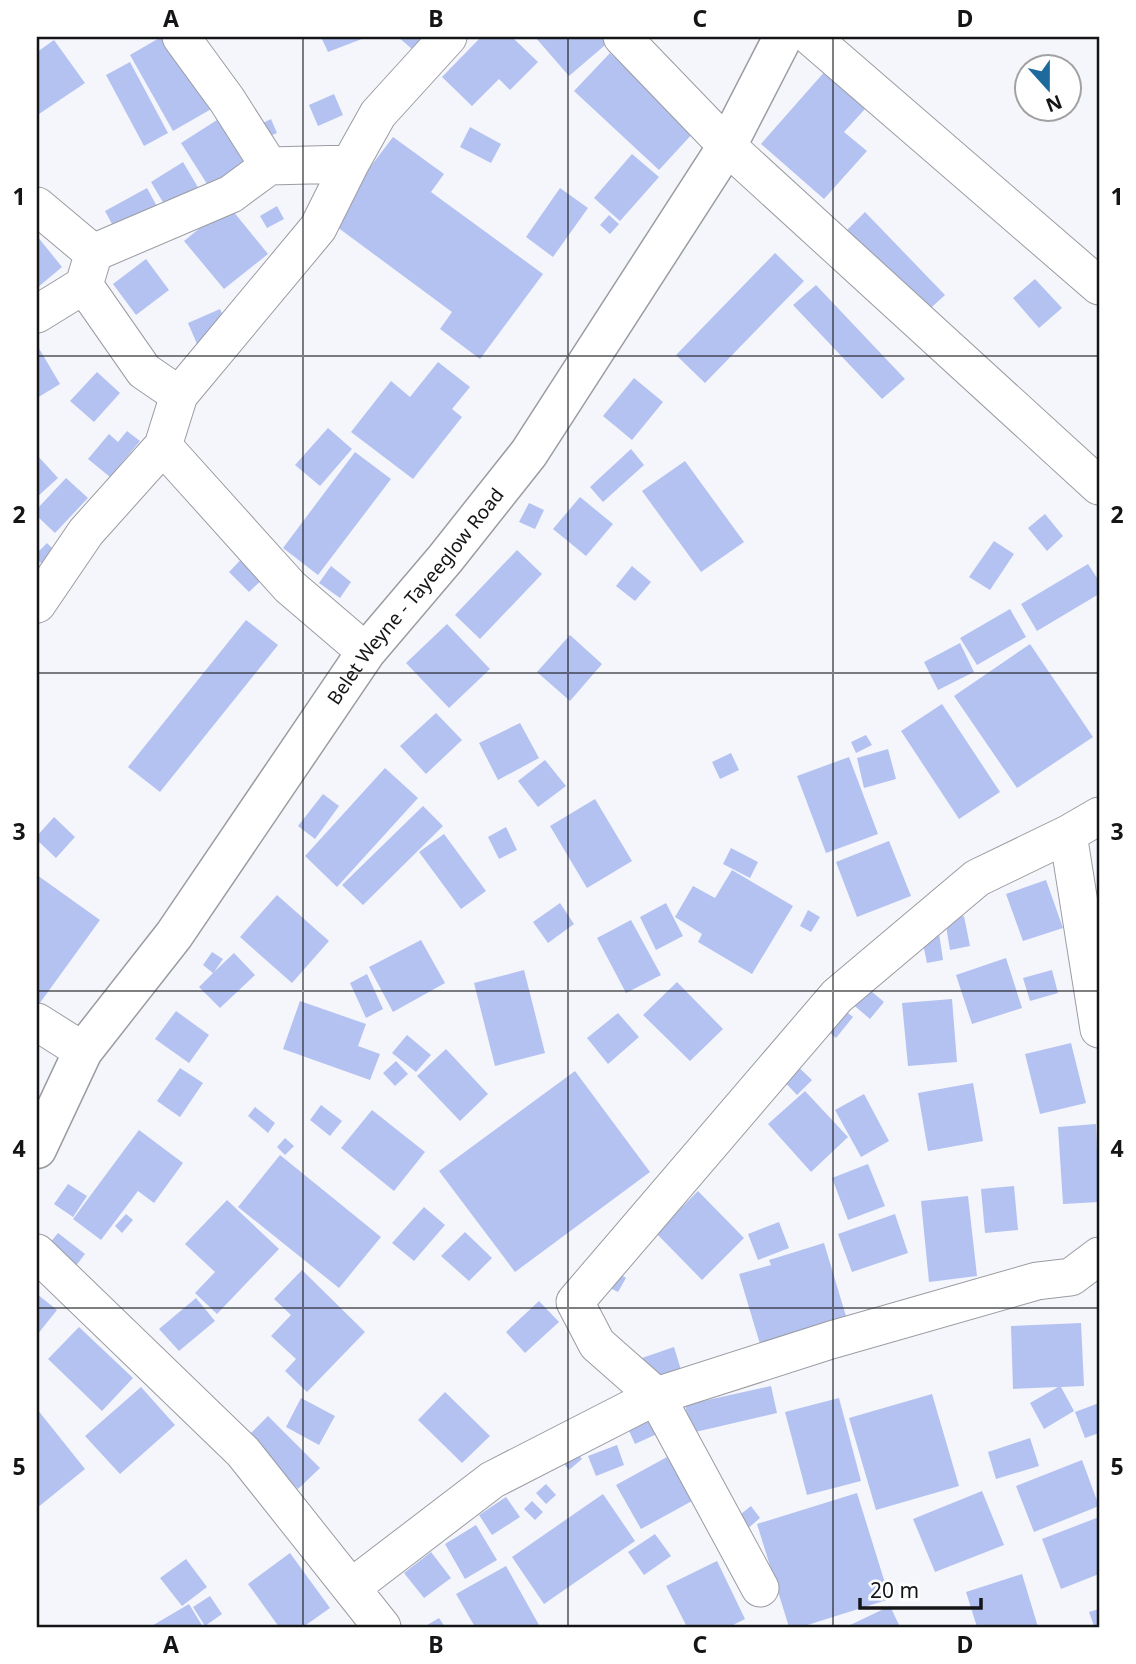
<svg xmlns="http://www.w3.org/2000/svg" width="1136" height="1664" viewBox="0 0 1136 1664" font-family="'Noto Sans',sans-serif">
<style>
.building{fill:#b4c2f1}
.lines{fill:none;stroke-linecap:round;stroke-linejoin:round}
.minor-casing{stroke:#9a9ca1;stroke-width:39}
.secondary-casing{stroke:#9a9ca1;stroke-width:41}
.minor{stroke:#fff;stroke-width:37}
.secondary{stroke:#fff;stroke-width:38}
.grid{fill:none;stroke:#141517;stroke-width:2;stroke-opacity:0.55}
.labels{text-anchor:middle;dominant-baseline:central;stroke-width:5;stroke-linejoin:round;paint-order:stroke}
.street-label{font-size:19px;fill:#141517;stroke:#fff}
.neatline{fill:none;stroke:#141517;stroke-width:2.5}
.grid-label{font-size:23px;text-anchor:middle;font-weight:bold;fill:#141517}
</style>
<rect width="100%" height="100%" fill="#f4f6fc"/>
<path class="building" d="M161,37H172L213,108L173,131L130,55Z
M321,37H367L328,52Z
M398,37H422L412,49Z
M481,37H512L538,62L510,90L499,79L472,106L442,77Z
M535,37H607L611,40L569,76Z
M54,40L85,83L39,114L37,111V52Z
M610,53L694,132L659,170L574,91Z
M834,61L875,98L844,132L867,151L824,199L761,144Z
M130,62L168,133L144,146L106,75Z
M334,94L343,115L318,126L309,105Z
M271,119L277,133L265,138L259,125Z
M217,120L245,164L209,187L181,143Z
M470,127L501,144L491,163L460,147Z
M393,137L444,174L431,192L543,274L480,359L440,329L452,312L329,221Z
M632,154L659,177L620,221L594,198Z
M183,162L199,189L167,209L151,182Z
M147,188L160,212L118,235L105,211Z
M560,188L588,208L553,257L526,237Z
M228,205L268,254L224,289L184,241Z
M277,206L284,219L267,228L260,216Z
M865,212L945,295L923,315L844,233Z
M609,215L619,224L610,234L600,225Z
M37,236L62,267L37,288Z
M775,253L804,281L705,383L676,355Z
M146,259L169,290L136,315L113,284Z
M1035,279L1062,308L1039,328L1013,298Z
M816,285L905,379L882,399L793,305Z
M220,309L229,329L197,344L188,323Z
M37,345L60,384L37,398Z
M438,362L470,387L452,409L462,417L413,479L351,432L391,381L410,397Z
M97,372L120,393L94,422L70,401Z
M634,378L663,402L632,440L603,416Z
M328,428L352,449L320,486L295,465Z
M127,431L140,441L110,477L88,459L109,434L118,442Z
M631,449L644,465L603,502L590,487Z
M355,452L391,479L318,575L283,548Z
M37,455L58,478L37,497Z
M685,461L744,542L701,572L642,491Z
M66,478L88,498L55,533L37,516V509Z
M580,497L613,524L586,556L553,529Z
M529,503L544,510L535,529L519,522Z
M1045,514L1063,536L1047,551L1028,528Z
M994,541L1014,554L990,590L969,577Z
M47,543L62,558L49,571L37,559V553Z
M517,550L542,574L480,639L455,615Z
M248,552L269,573L249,592L229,572Z
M1088,564L1099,581V594L1037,631L1021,604Z
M331,566L351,582L340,598L319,583Z
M632,566L651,582L635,601L616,586Z
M1010,609L1026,637L977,665L960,638Z
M246,620L278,645L160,792L128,767Z
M447,624L490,669L449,708L406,663Z
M570,635L602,664L570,701L537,672Z
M960,643L974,672L938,690L924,662Z
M1030,644L1093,737L1017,788L954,696Z
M942,704L1000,792L959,819L901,731Z
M436,713L462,740L426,774L400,746Z
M520,723L539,758L498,780L479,743Z
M866,735L872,745L856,753L851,742Z
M888,749L896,779L864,788L857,758Z
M731,753L739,770L720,779L712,762Z
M849,757L878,834L826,853L797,776Z
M545,760L566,786L538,807L518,781Z
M385,768L418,798L337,887L305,856Z
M323,794L339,806L315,839L298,826Z
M595,799L632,861L587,888L550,826Z
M423,806L443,826L363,905L342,885Z
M54,817L75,837L56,858L37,840V836Z
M506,827L517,850L499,859L488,837Z
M444,834L486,891L461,909L419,852Z
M889,841L911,896L857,917L836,862Z
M731,848L758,862L750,878L723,864Z
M732,870L793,906L752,974L698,942L702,934L675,917L693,886L715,898Z
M37,875L100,920L37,1007Z
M1046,880L1063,928L1023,941L1006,894Z
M277,895L329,941L292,983L240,937Z
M560,903L574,924L548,943L533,922Z
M666,903L683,936L656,950L640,917Z
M808,910L820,917L811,932L800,926Z
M964,916L970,946L950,950L945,920Z
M631,920L661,975L626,993L597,938Z
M938,926L943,960L927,963L920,929Z
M421,940L445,983L393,1012L369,967Z
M212,952L223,959L214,972L234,953L255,975L220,1008L199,987L213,973L203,965Z
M1006,958L1022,1008L972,1024L956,975Z
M524,970L545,1053L495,1066L474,983Z
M1052,970L1058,993L1030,1001L1023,978Z
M367,974L383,1009L366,1018L350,983Z
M677,982L723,1029L690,1061L643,1015Z
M864,985L884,1002L870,1019L850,1002Z
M952,999L957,1062L908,1066L902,1003Z
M300,1001L366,1024L358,1046L380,1054L370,1080L283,1049Z
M839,1006L853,1017L836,1038L822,1026Z
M176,1011L209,1035L189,1063L155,1039Z
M618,1013L639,1037L608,1064L587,1038Z
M407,1035L431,1055L416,1072L392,1053Z
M1071,1043L1086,1103L1040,1114L1025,1054Z
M446,1049L488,1094L460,1121L417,1076Z
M396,1061L408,1074L395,1086L383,1073Z
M793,1062L812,1080L797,1095L779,1076Z
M180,1068L203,1083L180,1117L157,1101Z
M575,1071L650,1172L515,1272L439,1171Z
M973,1083L983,1141L928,1151L918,1093Z
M805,1091L848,1137L811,1172L768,1124Z
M864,1094L889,1141L861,1157L835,1110Z
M321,1105L342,1121L330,1136L310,1120Z
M255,1107L275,1123L268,1133L248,1116Z
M372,1110L425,1152L394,1191L341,1148Z
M1096,1124L1099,1202L1063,1204L1058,1127Z
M139,1130L183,1163L154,1203L138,1191L101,1240L73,1219Z
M285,1138L294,1146L285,1155L277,1147Z
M280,1155L381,1237L339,1288L238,1207Z
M868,1164L885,1206L848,1220L832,1178Z
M68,1184L87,1196L73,1217L54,1204Z
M1014,1186L1018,1230L985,1233L981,1189Z
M698,1191L744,1238L702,1280L656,1233Z
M968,1196L977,1276L929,1282L921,1201Z
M227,1200L279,1249L217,1314L195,1293L215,1272L185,1244Z
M424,1207L445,1225L414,1261L392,1243Z
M126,1214L133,1220L122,1233L115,1226Z
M895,1214L908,1253L852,1272L838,1234Z
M779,1222L789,1248L758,1260L748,1234Z
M465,1232L492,1258L469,1281L441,1256Z
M58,1233L85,1254L68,1276L40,1255Z
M824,1243L849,1326L763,1354L739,1274L771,1265L769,1260Z
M302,1270L365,1332L307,1392L285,1371L296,1359L271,1336L291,1315L274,1299Z
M613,1270L626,1278L618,1292L604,1285Z
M37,1294L57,1310L37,1335Z
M196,1298L215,1321L179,1351L159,1329Z
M539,1301L559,1322L525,1353L506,1332Z
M1081,1323L1084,1386L1061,1387L1074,1411L1044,1429L1030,1403L1058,1387L1013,1389L1011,1326Z
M79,1327L133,1378L102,1411L48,1359Z
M674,1347L685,1383L653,1394L642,1358Z
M771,1386L777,1413L691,1433L685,1405Z
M141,1387L175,1425L120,1474L85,1436Z
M445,1392L490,1436L462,1463L418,1420Z
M932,1394L959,1486L876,1510L849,1418Z
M301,1398L335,1416L319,1445L286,1427Z
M839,1398L861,1481L807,1495L785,1412Z
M1099,1403V1433L1085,1438L1075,1412Z
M37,1409L85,1469L37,1508Z
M650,1411L659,1433L635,1444L625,1422Z
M268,1416L320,1468L298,1489L246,1438Z
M1030,1438L1039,1466L996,1479L988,1452Z
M617,1445L624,1465L596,1476L588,1456Z
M574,1449L582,1459L569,1470L561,1460Z
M667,1457L692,1501L641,1529L616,1485Z
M1082,1460L1099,1506L1034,1532L1016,1486Z
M546,1484L556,1495L546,1504L536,1493Z
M982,1491L1004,1545L935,1572L913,1519Z
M857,1493L890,1599L801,1627H789L757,1524Z
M603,1494L635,1541L544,1604L512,1557Z
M506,1497L520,1517L492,1535L479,1515Z
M532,1501L543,1512L535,1520L524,1509Z
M751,1506L760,1518L746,1530L736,1518Z
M1099,1517V1574L1061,1589L1042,1539Z
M476,1525L497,1560L465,1579L445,1544Z
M655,1534L671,1556L644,1575L628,1552Z
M431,1552L451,1578L424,1598L404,1573Z
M290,1553L330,1608L303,1627H279L248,1584Z
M186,1559L207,1587L182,1606L160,1578Z
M717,1561L745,1619L729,1627H687L666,1586Z
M506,1566L539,1625L534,1627H475L456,1594Z
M1022,1574L1038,1627H977L966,1592Z
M210,1596L222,1614L205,1626L193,1607Z
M189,1604L203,1627H150Z
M890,1606L900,1627H846Z
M1099,1609V1625L1094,1626L1089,1612Z
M439,1618L445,1627H424Z"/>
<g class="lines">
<g class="minor-casing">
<path id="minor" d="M622,37L727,146L1099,486
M811,37L1099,286
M269,166L350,164
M37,206L93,253L231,194L269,166L227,100L181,37
M84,285L144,371L179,395
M37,314L84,285L91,262
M163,446L290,587L366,652
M37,604L86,532L163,446L179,395L318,228L350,164L378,114L448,37
M1068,834L1099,1029
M37,1022L83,1051
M37,1253L243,1452L382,1627
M352,1587L492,1480L656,1396L831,1340L1037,1281L1071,1277L1099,1256
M760,1588L656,1396L597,1344L575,1302L837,996L977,878L1068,834L1099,816"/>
</g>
<g class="secondary-casing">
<g id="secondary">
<path id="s1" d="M37,1149L83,1051L174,935L366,652L445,559L529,453L727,146L783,37"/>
</g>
</g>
<use href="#minor" class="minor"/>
<use href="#secondary" class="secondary"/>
</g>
<path class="grid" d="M303,37V1627M568,37V1627M833,37V1627M37,356H1099M37,673H1099M37,991H1099M37,1308H1099"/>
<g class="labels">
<g class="street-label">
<text stroke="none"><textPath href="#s1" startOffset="672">Belet Weyne - Tayeeglow Road</textPath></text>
</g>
</g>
<rect width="1136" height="1664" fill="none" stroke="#ffffff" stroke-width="77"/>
<g transform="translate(1048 88) rotate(159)"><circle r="33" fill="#ffffff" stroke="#a1a1a2" stroke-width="2"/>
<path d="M0-5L12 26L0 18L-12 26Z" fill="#1f6a9d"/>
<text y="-10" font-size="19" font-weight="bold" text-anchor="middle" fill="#141517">N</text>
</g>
<path d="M860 1598v10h121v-10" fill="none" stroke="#141517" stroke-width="3.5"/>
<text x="870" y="1598" font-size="21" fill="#141517" stroke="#ffffff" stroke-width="5" paint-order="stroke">20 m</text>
<rect x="38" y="38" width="1060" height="1588" class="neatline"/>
<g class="grid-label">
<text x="171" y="27">A</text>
<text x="436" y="27">B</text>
<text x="700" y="27">C</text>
<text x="965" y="27">D</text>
<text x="19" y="205">1</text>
<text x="1117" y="205">1</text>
<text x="19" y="523">2</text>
<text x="1117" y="523">2</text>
<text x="19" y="840">3</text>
<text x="1117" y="840">3</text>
<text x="19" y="1157">4</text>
<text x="1117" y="1157">4</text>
<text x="19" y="1475">5</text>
<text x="1117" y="1475">5</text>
<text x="171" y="1653">A</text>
<text x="436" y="1653">B</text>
<text x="700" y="1653">C</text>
<text x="965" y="1653">D</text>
</g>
</svg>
